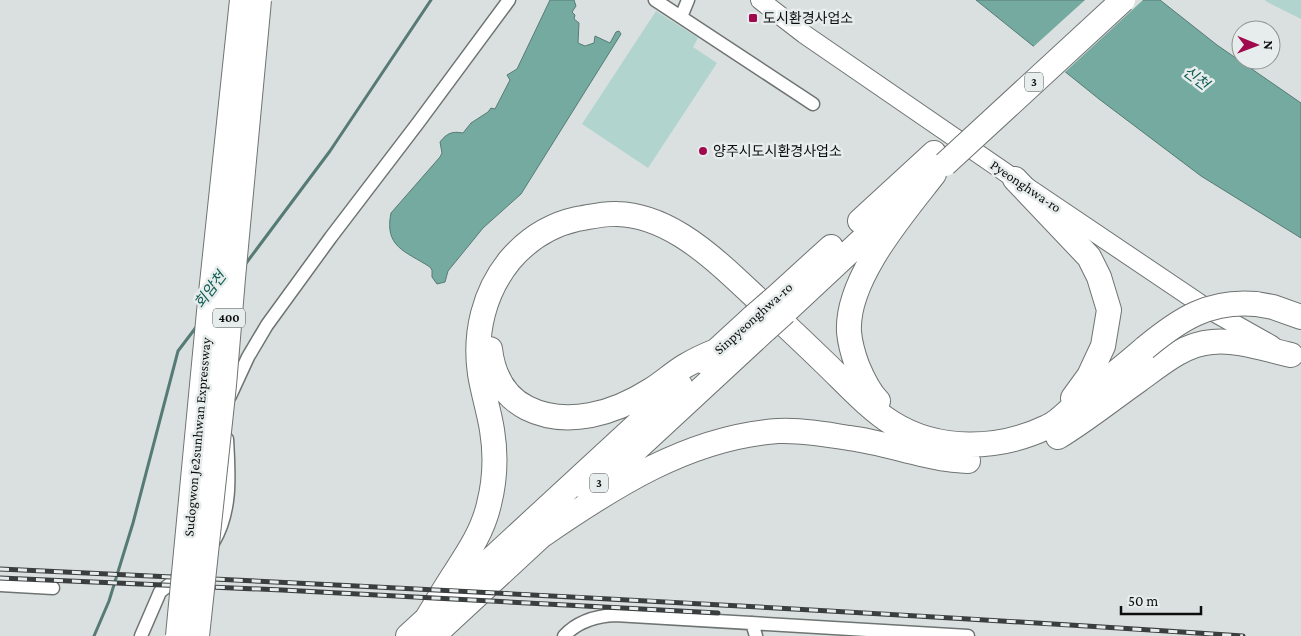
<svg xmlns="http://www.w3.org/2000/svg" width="1301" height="636" viewBox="0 0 1301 636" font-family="'Crimson Pro','Noto Sans KR',serif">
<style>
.green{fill:#b2d4ce}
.water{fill:#75aaa1;stroke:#567b75}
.pier{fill:#dae0df}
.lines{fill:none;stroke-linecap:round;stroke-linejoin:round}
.stream{stroke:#567b75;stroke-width:3}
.street-casing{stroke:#6e7472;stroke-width:15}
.secondary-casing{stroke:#6e7472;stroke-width:20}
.highway-casing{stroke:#6e7472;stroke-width:26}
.street{stroke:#fff;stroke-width:12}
.secondary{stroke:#fff;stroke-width:18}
.highway{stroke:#fff;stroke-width:24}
.rail-casing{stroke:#3b3e3e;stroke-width:5}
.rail{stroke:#e7edec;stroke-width:3;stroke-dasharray:9;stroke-linecap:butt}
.highway-bridge-casing{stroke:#6e7472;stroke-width:26;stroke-linecap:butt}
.highway-bridge{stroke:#fff;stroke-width:24}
.poi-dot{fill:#a0094e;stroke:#e7edec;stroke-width:2}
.labels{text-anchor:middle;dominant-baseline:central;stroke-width:5;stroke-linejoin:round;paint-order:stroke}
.shield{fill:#e7edec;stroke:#4e5151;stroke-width:1}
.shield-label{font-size:12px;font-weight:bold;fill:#0c0e0e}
.poi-label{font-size:14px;fill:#0c0e0e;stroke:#e7edec;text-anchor:start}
.street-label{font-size:14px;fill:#0c0e0e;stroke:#e7edec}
.water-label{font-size:15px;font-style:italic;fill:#0f5b52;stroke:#e7edec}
</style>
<rect width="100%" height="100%" fill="#dae0df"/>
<path class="green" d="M1265,0H1301V19L1267,2Z
M656,11L698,38L693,47L717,63L648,168L582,124Z"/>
<path class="water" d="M550,0H574L576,6L572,12L575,15L574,19L579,23L578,43L585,46L594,43L595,36L610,43L616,32L619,31L621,34L521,194L483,228L448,271L445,282L437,284L432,277V270L430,267C405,251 384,247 391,213L440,157L442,153L440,142C447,133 452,131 463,133L471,123L488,112L491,108L495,109L510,80L507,75L517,69Z
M976,0H1160L1217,45L1301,103V238L1201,176L1099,99Z"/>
<path class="pier" d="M1085,0H1143L1064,73L1032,48Z"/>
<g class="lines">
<path class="stream" d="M244,266L330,151L431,0
M94,636L109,601L133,523L178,351L197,326"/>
<g class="street-casing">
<path id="street" d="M655,0L813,104
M681,17L688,0
M230,396L248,357L267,325L331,237L418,123L509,0
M213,543C232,511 229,475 227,439
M0,585L53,588
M752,623L756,636
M141,636L160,592L185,572
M564,636C578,621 596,616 615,615L968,636"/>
</g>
<g class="secondary-casing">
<path id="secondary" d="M760,0L804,34L1015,179L1208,309L1272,345"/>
</g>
<g class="highway-casing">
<path id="highway" d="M1015,179L1089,257L1099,277L1109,310L1103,346L1089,376L1073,398
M860,221L934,153
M775,298L831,247
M1256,304L1273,307L1301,317
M785,312L890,214
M490,349C493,374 503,396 527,408C567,428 615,413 651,390C663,383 673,373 685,366C695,360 706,355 716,351
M704,362L753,317
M878,401C868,391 862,377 857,365C853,354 850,343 849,332C846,279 903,214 934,174
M1058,437C1086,420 1112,399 1139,380C1161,364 1184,344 1212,342C1237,339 1267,350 1291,355
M589,493L765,330
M541,536C612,487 689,437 778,431C802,430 826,434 849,438C882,442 913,454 946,459C953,460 961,461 968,461
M426,620C435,605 444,590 453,576C468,553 483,531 489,504C495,480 496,454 492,430C489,411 483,393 480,374C474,333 484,292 510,260C528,239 550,225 577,219C590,217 604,213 617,214C663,215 704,249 736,279C765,306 795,334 824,362C845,382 868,408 892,423C938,452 999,450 1047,427C1057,423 1066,413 1074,406C1098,387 1122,368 1145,348
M408,636L680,385
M433,636L553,525"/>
</g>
<use href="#street" class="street"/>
<use href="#secondary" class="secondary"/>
<use href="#highway" class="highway"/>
<g class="rail-casing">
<path id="rail" d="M0,569C414,588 829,609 1243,636
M0,578L282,590L718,613"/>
</g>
<use href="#rail" class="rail"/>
<g class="highway-bridge-casing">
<path id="highway-bridge" d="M945,164L1123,0
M753,317L775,298
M765,330L785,312
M1145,348C1180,319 1209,300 1256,304
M178,636L209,312L242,0
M197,636L224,385L233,278L259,0"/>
</g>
<use href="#highway-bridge" class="highway-bridge"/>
</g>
<g class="poi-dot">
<rect x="748" y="13" width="10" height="10" rx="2.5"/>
<circle cx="703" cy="151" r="5"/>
</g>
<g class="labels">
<g class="shield">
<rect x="1025" y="72.5" width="18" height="19" rx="4"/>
<rect x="213" y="308.5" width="32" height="19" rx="4"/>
<rect x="590" y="473.5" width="18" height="19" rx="4"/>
</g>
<g class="shield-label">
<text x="1034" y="82">3</text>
<text x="229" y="318">400</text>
<text x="599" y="483">3</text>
</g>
<g class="poi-label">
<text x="763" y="18">도시환경사업소</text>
<text x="713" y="151">양주시도시환경사업소</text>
</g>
<g class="street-label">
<text transform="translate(1026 186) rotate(34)">Pyeonghwa-ro</text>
<text transform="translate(753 318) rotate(-42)">Sinpyeonghwa-ro</text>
<text transform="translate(197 437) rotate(-85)">Sudogwon Je2sunhwan Expressway</text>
</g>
<g class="water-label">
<text transform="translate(1196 78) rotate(37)">신천</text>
<text transform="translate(210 290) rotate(-53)">회암천</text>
</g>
</g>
<g transform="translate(1256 45) rotate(91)"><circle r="24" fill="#e7edec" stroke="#8f9493"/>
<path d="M0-4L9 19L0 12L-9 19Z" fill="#a0094e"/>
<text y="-8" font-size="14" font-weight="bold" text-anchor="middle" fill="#0c0e0e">N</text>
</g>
<path d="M1121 606v8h80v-8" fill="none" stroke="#0c0e0e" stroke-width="2.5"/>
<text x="1128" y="606" font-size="15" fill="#0c0e0e" stroke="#e7edec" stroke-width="4" paint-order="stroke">50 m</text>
</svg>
